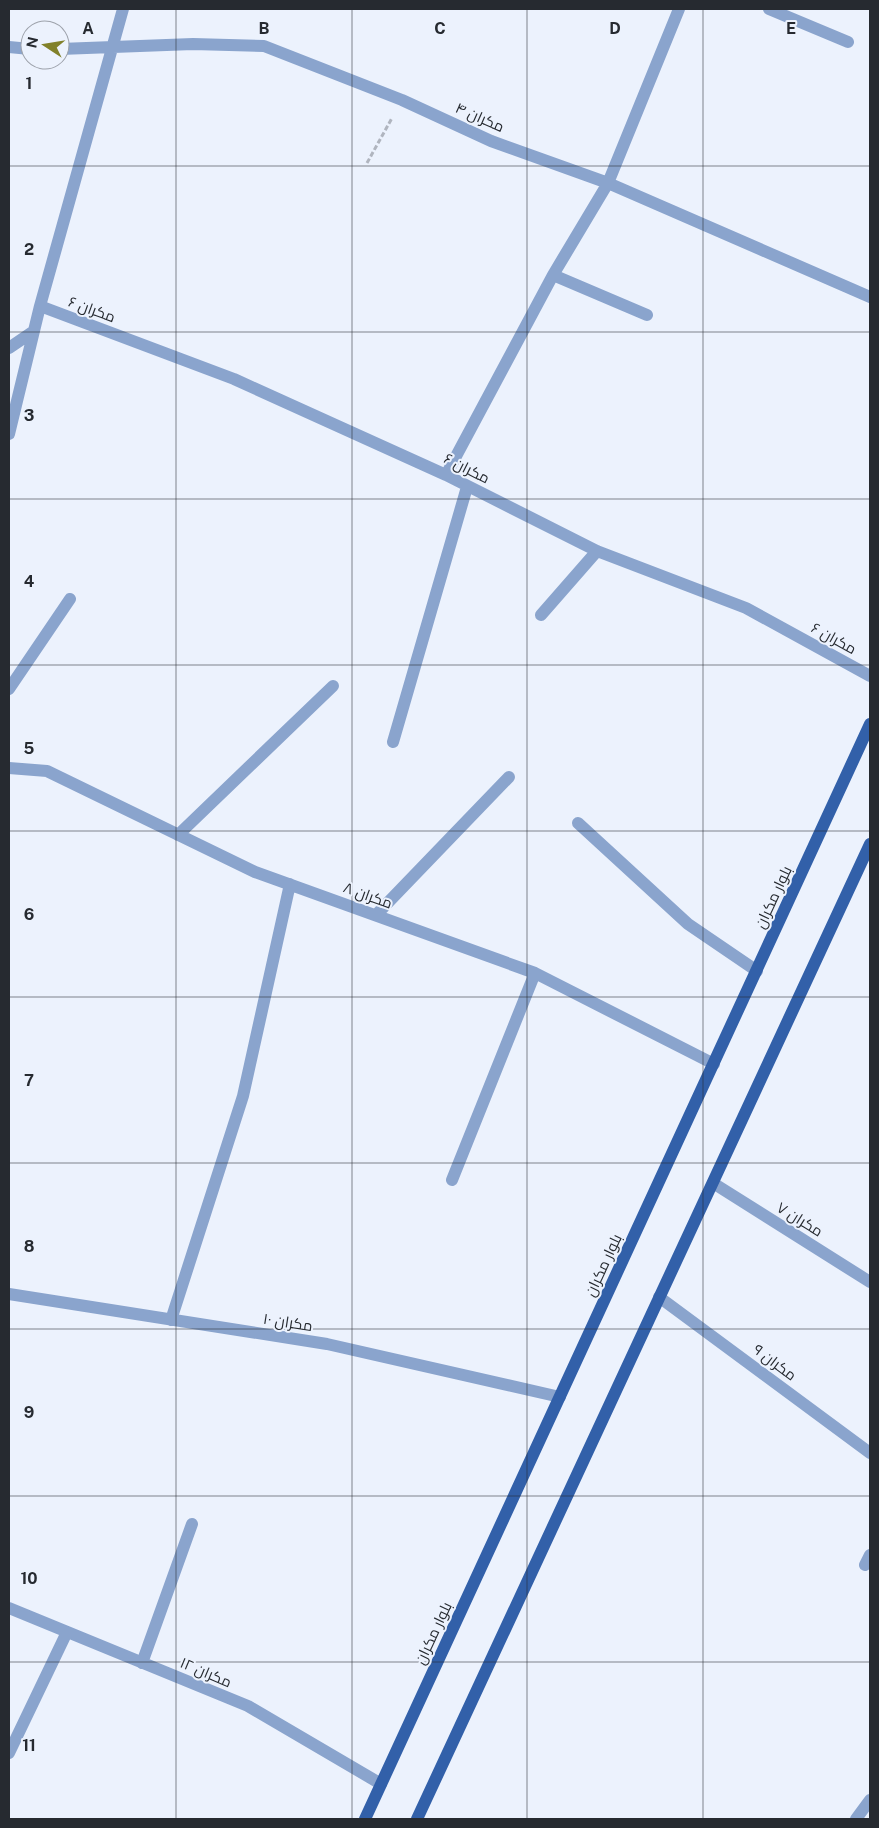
<svg xmlns="http://www.w3.org/2000/svg" width="879" height="1828" viewBox="0 0 879 1828" font-family="'Public Sans',Cairo,sans-serif">
<style>
.lines{fill:none;stroke-linecap:round;stroke-linejoin:round}
.path{stroke:#b0b5bf;stroke-width:3;stroke-dasharray:5 2.5;stroke-linecap:butt}
.minor{stroke:#8aa4cd;stroke-width:12}
.primary{stroke:#3260a9;stroke-width:12}
.grid{fill:none;stroke:#262a30;stroke-width:1;stroke-opacity:0.55}
.labels{text-anchor:middle;dominant-baseline:central;stroke-width:4;stroke-linejoin:round;paint-order:stroke}
.street-label{font-size:15px;fill:#262a30;stroke:#ecf2fd}
.grid-label{font-size:16px;text-anchor:middle;font-weight:bold;fill:#262a30;stroke:#ecf2fd;stroke-width:4;stroke-linejoin:round;paint-order:stroke}
</style>
<rect width="100%" height="100%" fill="#ecf2fd"/>
<g class="lines">
<path class="path" d="M367,163L392,118"/>
<path class="minor" d="M769,9L848,42
M9,47L30,49
M60,49L193,44L264,46L402,100L491,141L608,183L870,297
M553,275L647,315
M40,306L234,379L446,475L597,551L746,608L870,676
M9,348L34,331
M9,434L40,306L123,9
M446,475L553,275L608,183L679,9
M541,615L597,551
M9,689L70,599
M393,742L467,487
M9,768L47,771L255,872L535,973L714,1064
M578,823L688,924L757,971
M178,835L333,686
M376,915L509,777
M452,1180L535,973
M713,1183L870,1282
M9,1294L327,1344L560,1397
M659,1297L870,1453
M171,1320L243,1096L290,884
M865,1565L870,1555
M9,1608L248,1706L381,1784
M142,1663L192,1524
M9,1753L67,1632
M856,1819L870,1800"/>
<path class="primary" d="M365,1819L870,724
M417,1819L870,844"/>
</g>
<path class="grid" d="M176,9V1819M352,9V1819M527,9V1819M703,9V1819M9,166H870M9,332H870M9,499H870M9,665H870M9,831H870M9,997H870M9,1163H870M9,1329H870M9,1496H870M9,1662H870"/>
<g class="labels">
<g class="street-label">
<text transform="translate(480 117) rotate(24)">مکران ۴</text>
<text transform="translate(92 309) rotate(20)">مکران ۶</text>
<text transform="translate(467 468) rotate(27)">مکران ۶</text>
<text transform="translate(834 638) rotate(29)">مکران ۶</text>
<text transform="translate(368 895) rotate(20)">مکران ۸</text>
<text transform="translate(773 897) rotate(-65)">بلوار مکران</text>
<text transform="translate(800 1219) rotate(32)">مکران ۷</text>
<text transform="translate(603 1265) rotate(-65)">بلوار مکران</text>
<text transform="translate(288 1322) rotate(9)">مکران ۱۰</text>
<text transform="translate(775 1362) rotate(37)">مکران ۹</text>
<text transform="translate(433 1633) rotate(-65)">بلوار مکران</text>
<text transform="translate(206 1672) rotate(23)">مکران ۱۲</text>
</g>
</g>
<g class="grid-label">
<text x="88" y="34">A</text>
<text x="264" y="34">B</text>
<text x="440" y="34">C</text>
<text x="615" y="34">D</text>
<text x="791" y="34">E</text>
<text x="29" y="89">1</text>
<text x="29" y="255">2</text>
<text x="29" y="421">3</text>
<text x="29" y="587">4</text>
<text x="29" y="754">5</text>
<text x="29" y="920">6</text>
<text x="29" y="1086">7</text>
<text x="29" y="1252">8</text>
<text x="29" y="1418">9</text>
<text x="29" y="1584">10</text>
<text x="29" y="1751">11</text>
</g>
<rect width="879" height="1828" fill="none" stroke="#262a30" stroke-width="20"/>
<g transform="translate(45 45) rotate(282)"><circle r="24" fill="#ecf2fd" stroke="#9da2ab"/>
<path d="M0-4L9 19L0 12L-9 19Z" fill="#81812a"/>
<text y="-8" font-size="14" font-weight="bold" text-anchor="middle" fill="#262a30">N</text>
</g>
</svg>
